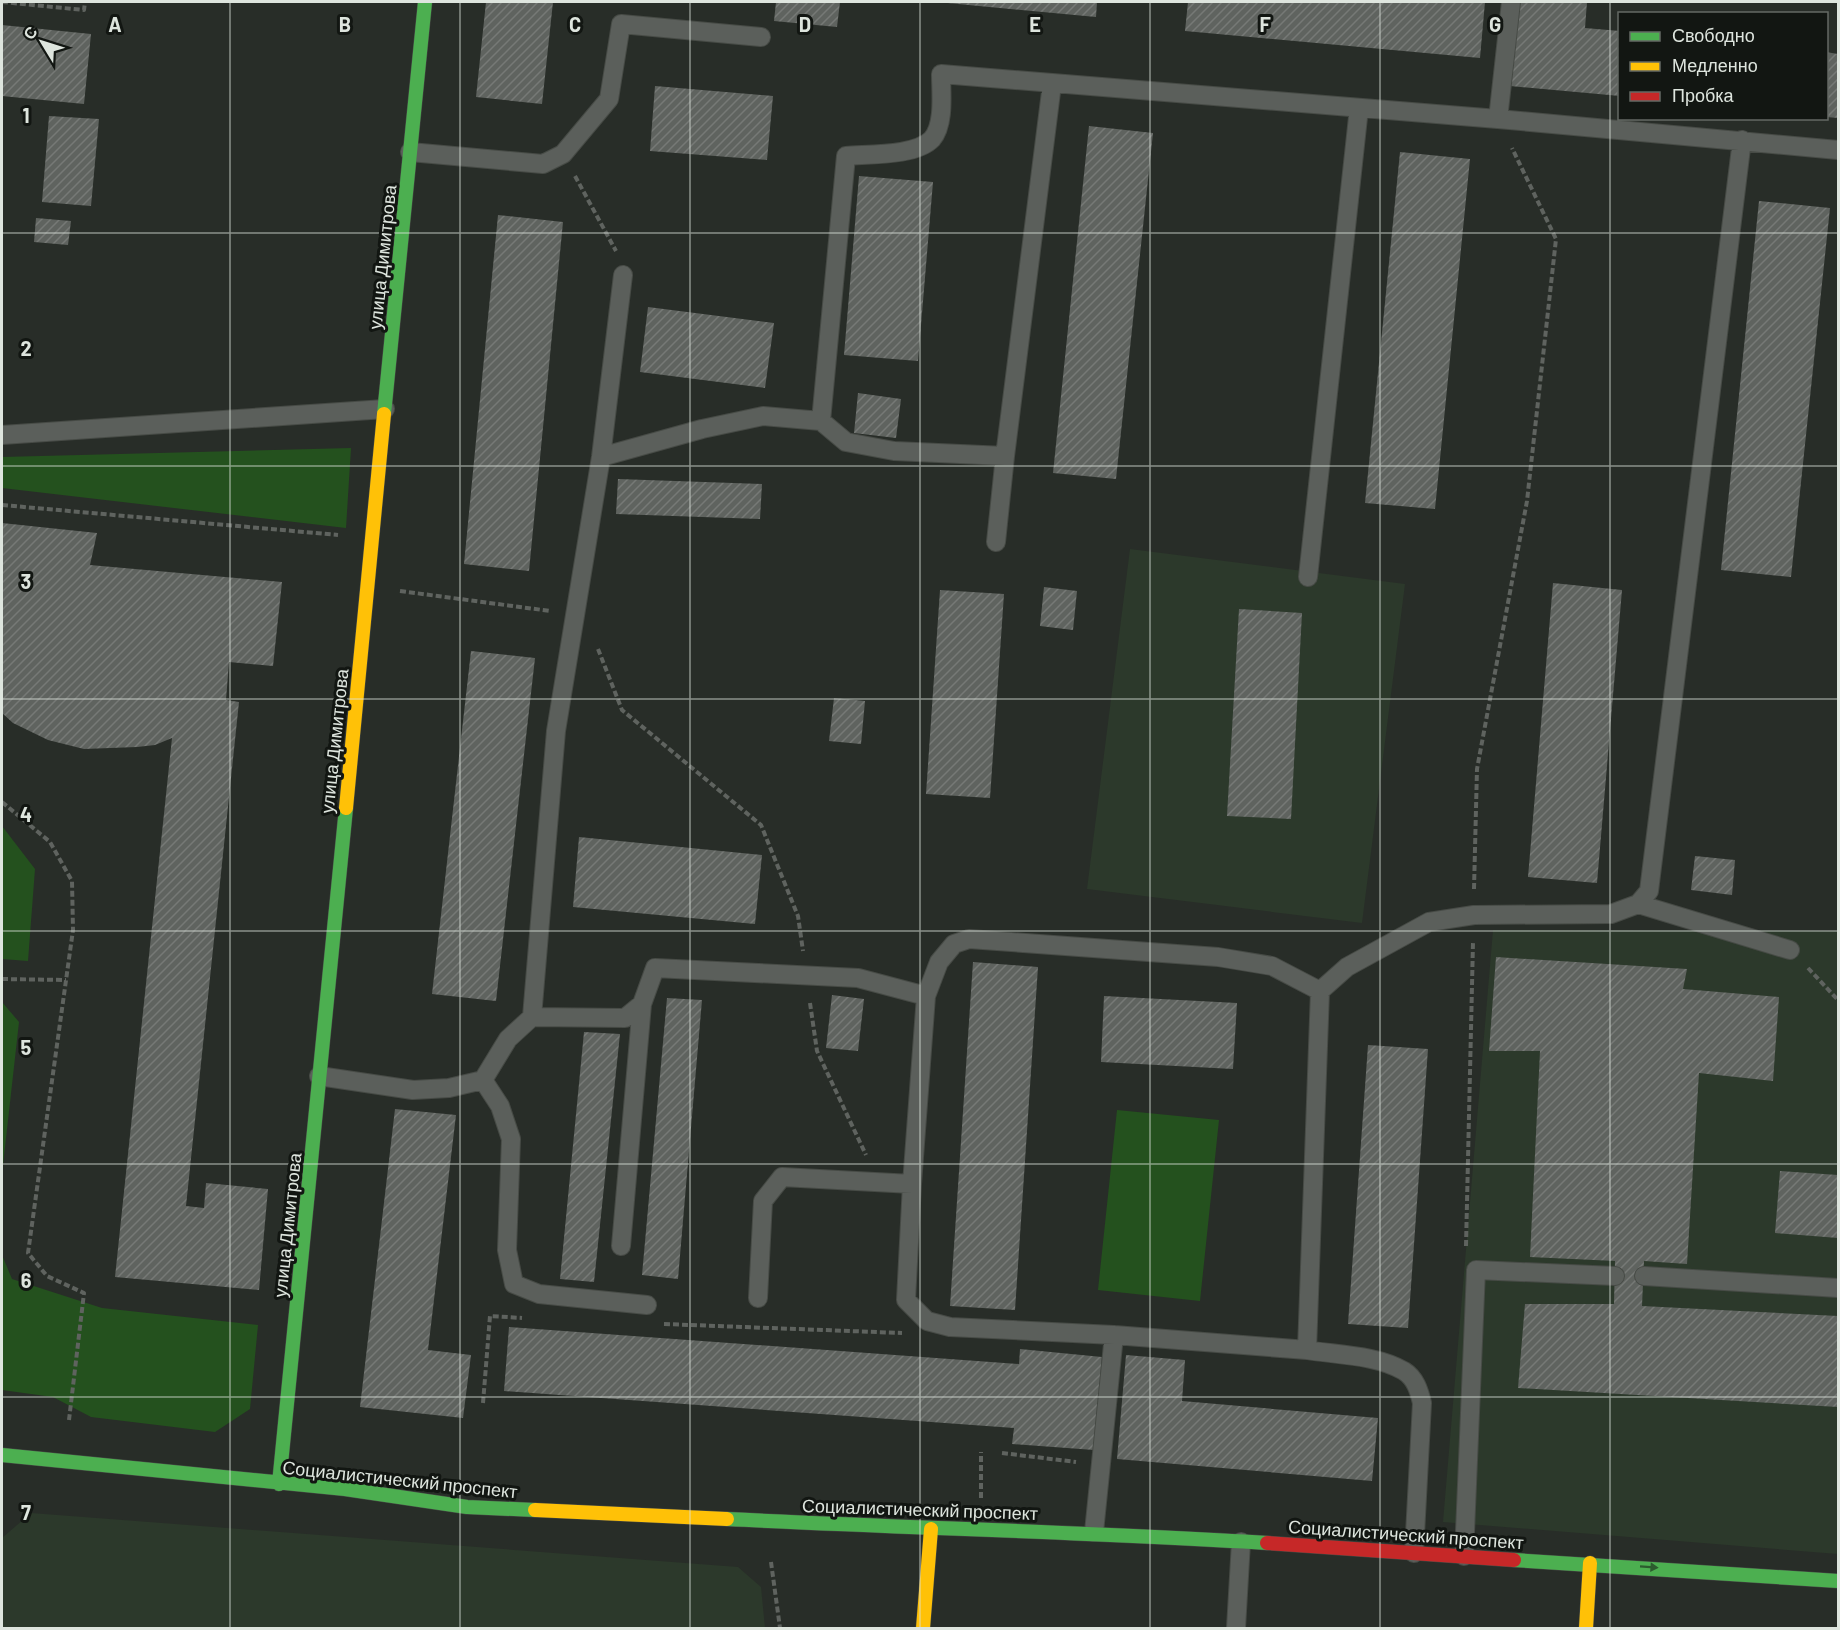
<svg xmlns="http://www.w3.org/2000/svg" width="1840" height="1630" viewBox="0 0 1840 1630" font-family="Barlow,sans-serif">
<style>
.built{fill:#2c392b}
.green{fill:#24511e}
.building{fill:url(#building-hatch)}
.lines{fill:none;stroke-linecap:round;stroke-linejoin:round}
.lane-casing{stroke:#474b46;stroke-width:20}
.fast-casing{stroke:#474b46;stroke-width:15}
.slow-casing{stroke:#474b46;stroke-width:15}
.jam-casing{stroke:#474b46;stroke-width:15}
.path{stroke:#5f635f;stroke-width:4;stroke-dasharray:6 3;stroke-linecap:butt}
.lane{stroke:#5b5f5b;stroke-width:18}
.fast{stroke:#4caf50;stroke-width:14}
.slow{stroke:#ffc107;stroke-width:14}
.jam{stroke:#c62828;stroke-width:14}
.oneway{fill:#2c5b2e}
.grid{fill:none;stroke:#dee5de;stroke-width:1.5;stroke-opacity:0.55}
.labels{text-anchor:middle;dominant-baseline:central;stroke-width:6;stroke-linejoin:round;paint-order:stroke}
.street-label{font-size:18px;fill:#dee5de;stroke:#121612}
.grid-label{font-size:20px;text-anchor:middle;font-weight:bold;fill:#dee5de;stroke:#121612;stroke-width:6;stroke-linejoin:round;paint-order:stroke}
</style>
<defs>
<pattern id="building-hatch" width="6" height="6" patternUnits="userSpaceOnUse" patternTransform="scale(1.5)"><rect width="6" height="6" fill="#5f635f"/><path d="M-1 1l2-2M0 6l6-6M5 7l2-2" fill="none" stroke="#767976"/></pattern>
</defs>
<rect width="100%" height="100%" fill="#282d28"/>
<path class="built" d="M1130,549L1405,584L1362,923L1087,889Z
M1493,930L1838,931V1554L1443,1522Z
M31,1513L738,1567L761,1587L765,1628H2V1538Z"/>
<path class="green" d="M351,448L346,528L2,488V457Z
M2,826L35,869L28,961L2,959Z
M2,1002L19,1022L2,1174Z
M1117,1110L1219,1120L1200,1301L1098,1290Z
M2,1255L12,1279L102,1308L258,1325L250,1409L215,1432L91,1417L53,1397L2,1390Z"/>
<path class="building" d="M486,2H553L542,104L476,97Z
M776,2H840L837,27L774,21Z
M937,2H1097L1096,17Z
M1188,2H1485L1480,58L1185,31Z
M1517,2H1587L1585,28L1620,31V96L1510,86Z
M2,25L91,34L84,104L2,96Z
M1826,52L1838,54V118L1826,117Z
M655,86L773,96L767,160L650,151Z
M49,116L99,119L91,206L42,202Z
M1089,126L1153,133L1116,479L1053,473Z
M1400,152L1470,159L1435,509L1365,503Z
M859,176L933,182L918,361L844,355Z
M1759,201L1830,208L1791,577L1721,570Z
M498,215L563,222L529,571L464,564Z
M36,218L71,221L68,245L34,242Z
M648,307L774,323L765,388L640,372Z
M858,393L901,399L896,438L854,433Z
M618,479L762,484L760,519L616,514Z
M2,523L97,533L90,565L282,582L273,666L229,662L226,700L239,702L186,1206L204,1208L206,1183L268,1189L259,1290L115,1277L172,738L155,745L137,747L84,749L48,740L13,723L2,713Z
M1553,583L1622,590L1597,883L1528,877Z
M1044,587L1077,591L1073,630L1040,626Z
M940,590L1004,594L990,798L926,794Z
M1239,609L1302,613L1291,819L1227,816Z
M471,651L535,658L496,1001L432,994Z
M834,698L865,701L861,744L829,741Z
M579,837L762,855L755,924L573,907Z
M1695,856L1735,860L1732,895L1691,890Z
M1496,957L1687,969L1683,989L1779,997L1773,1081L1699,1073L1687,1264L1644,1261L1642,1306L1838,1316V1407L1518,1388L1525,1304H1614L1615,1261L1530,1257L1540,1051H1489Z
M973,962L1038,967L1015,1310L950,1306Z
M832,995L864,999L858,1051L826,1048Z
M1104,996L1237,1003L1233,1069L1101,1062Z
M667,998L702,1000L678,1279L642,1275Z
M584,1032L620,1034L594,1282L560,1279Z
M1368,1045L1428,1049L1408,1328L1348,1324Z
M395,1109L456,1115L428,1350L471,1355L463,1418L360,1407Z
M1780,1171L1838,1175V1238L1775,1233Z
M509,1327L1019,1364L1020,1349L1102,1357L1094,1450L1012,1444L1014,1428L504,1391Z
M1126,1355L1185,1360L1182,1401L1378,1418L1372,1481L1117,1459Z"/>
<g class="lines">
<g class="lane-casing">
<path id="lane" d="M1498,119L1511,2
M410,152L543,164L563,154L609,99L621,24L761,37
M821,421L846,442L894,451L1005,456L1052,84
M2,435L385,409
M601,457L702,429L763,416L821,421L846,156C869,154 916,156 932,139C945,124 941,92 941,74L1498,119L1838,150
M996,542L1005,456
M1308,577L1359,108
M1638,904L1790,950
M1320,991L1347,967L1429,922L1474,915L1611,914L1638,904L1649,891L1742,140
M532,1017L556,731L601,457L623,275
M319,1076L413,1090L449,1088L483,1080L508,1039L532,1017L625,1018L642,1004L655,968L858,978L926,996
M483,1080L500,1106L511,1139L507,1250L514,1284L539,1294L647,1305
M621,1246L642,1004
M1644,1276L1838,1288
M758,1298L763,1201L782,1177L912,1184
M1114,1335L1307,1350
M1094,1532L1114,1335L950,1327L927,1321L906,1300L912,1184L926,996L939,962L954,944L969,939L1218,957L1272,966L1320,991L1307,1350C1338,1355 1377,1355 1404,1371C1415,1378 1419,1390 1422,1403L1414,1553
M1464,1556L1476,1270L1615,1276
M1236,1628L1241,1542"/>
</g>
<g class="fast-casing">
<path id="fast" d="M384,414L425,2
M2,1455L345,1489L467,1507L535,1510
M279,1484L346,808
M727,1519C907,1528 1087,1532 1267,1543
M1514,1560L1838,1581"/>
</g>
<g class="slow-casing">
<path id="slow" d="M346,808L384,414
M535,1510L727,1519
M923,1628L931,1529
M1586,1628L1590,1563"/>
</g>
<g class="jam-casing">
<path id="jam" d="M1267,1543L1514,1560"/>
</g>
<path class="path" d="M2,2L84,10L85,2
M575,176L616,251
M2,505L338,535
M400,591L550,611
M598,649L622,710L761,825L798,916L803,951
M2,802L50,842L72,881L73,930L28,1253L47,1276L84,1293L69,1420
M1474,889L1477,769L1527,501L1556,239L1512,148
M1808,968L1838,1000
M2,979L66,980
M810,1003L817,1051L866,1155
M1466,1246L1473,942
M664,1324L902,1333
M483,1403L490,1316L522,1318
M1002,1453L1076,1462
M981,1498V1452
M771,1562L780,1628"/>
<use href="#lane" class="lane"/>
<use href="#fast" class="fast"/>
<use href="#slow" class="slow"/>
<use href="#jam" class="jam"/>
</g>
<defs><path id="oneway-solid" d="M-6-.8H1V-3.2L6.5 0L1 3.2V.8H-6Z" transform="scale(1.5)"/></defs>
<use class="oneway" href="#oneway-solid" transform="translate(1649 1567) rotate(4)"/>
<path class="grid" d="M230,2V1628M460,2V1628M690,2V1628M920,2V1628M1150,2V1628M1380,2V1628M1610,2V1628M2,233H1838M2,466H1838M2,699H1838M2,931H1838M2,1164H1838M2,1397H1838"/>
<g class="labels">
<g class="street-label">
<text transform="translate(382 257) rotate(-84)">улица Димитрова</text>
<text transform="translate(334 741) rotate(-84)">улица Димитрова</text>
<text transform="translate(287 1225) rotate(-84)">улица Димитрова</text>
<text transform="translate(400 1479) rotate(6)">Социалистический проспект</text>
<text transform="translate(920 1509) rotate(2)">Социалистический проспект</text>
<text transform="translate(1406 1534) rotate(4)">Социалистический проспект</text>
</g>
</g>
<g class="grid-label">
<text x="115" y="32">A</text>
<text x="345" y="32">B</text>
<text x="575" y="32">C</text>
<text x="805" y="32">D</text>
<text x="1035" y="32">E</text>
<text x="1265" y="32">F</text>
<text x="1495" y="32">G</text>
<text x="26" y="123">1</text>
<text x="26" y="356">2</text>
<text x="26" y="589">3</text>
<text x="26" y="822">4</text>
<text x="26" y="1055">5</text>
<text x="26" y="1288">6</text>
<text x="26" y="1520">7</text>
</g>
<rect width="1840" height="1630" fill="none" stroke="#dee5de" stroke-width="6"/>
<rect x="1618" y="12" width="210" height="108" fill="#121612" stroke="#646964" stroke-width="1.5"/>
<rect x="1630" y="32" width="30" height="9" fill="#4caf50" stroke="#646964" stroke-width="1.5"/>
<text x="1672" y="42" font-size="18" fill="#dee5de">Свободно</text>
<rect x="1630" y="62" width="30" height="9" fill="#ffc107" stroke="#646964" stroke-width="1.5"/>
<text x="1672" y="72" font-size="18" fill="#dee5de">Медленно</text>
<rect x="1630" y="92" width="30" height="9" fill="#c62828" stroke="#646964" stroke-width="1.5"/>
<text x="1672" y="102" font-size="18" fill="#dee5de">Пробка</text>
<g transform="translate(42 42) rotate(308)" stroke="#121612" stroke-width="4.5" paint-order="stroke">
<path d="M0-4.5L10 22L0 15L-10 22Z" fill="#dee5de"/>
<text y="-9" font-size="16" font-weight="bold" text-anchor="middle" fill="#dee5de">С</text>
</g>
</svg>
